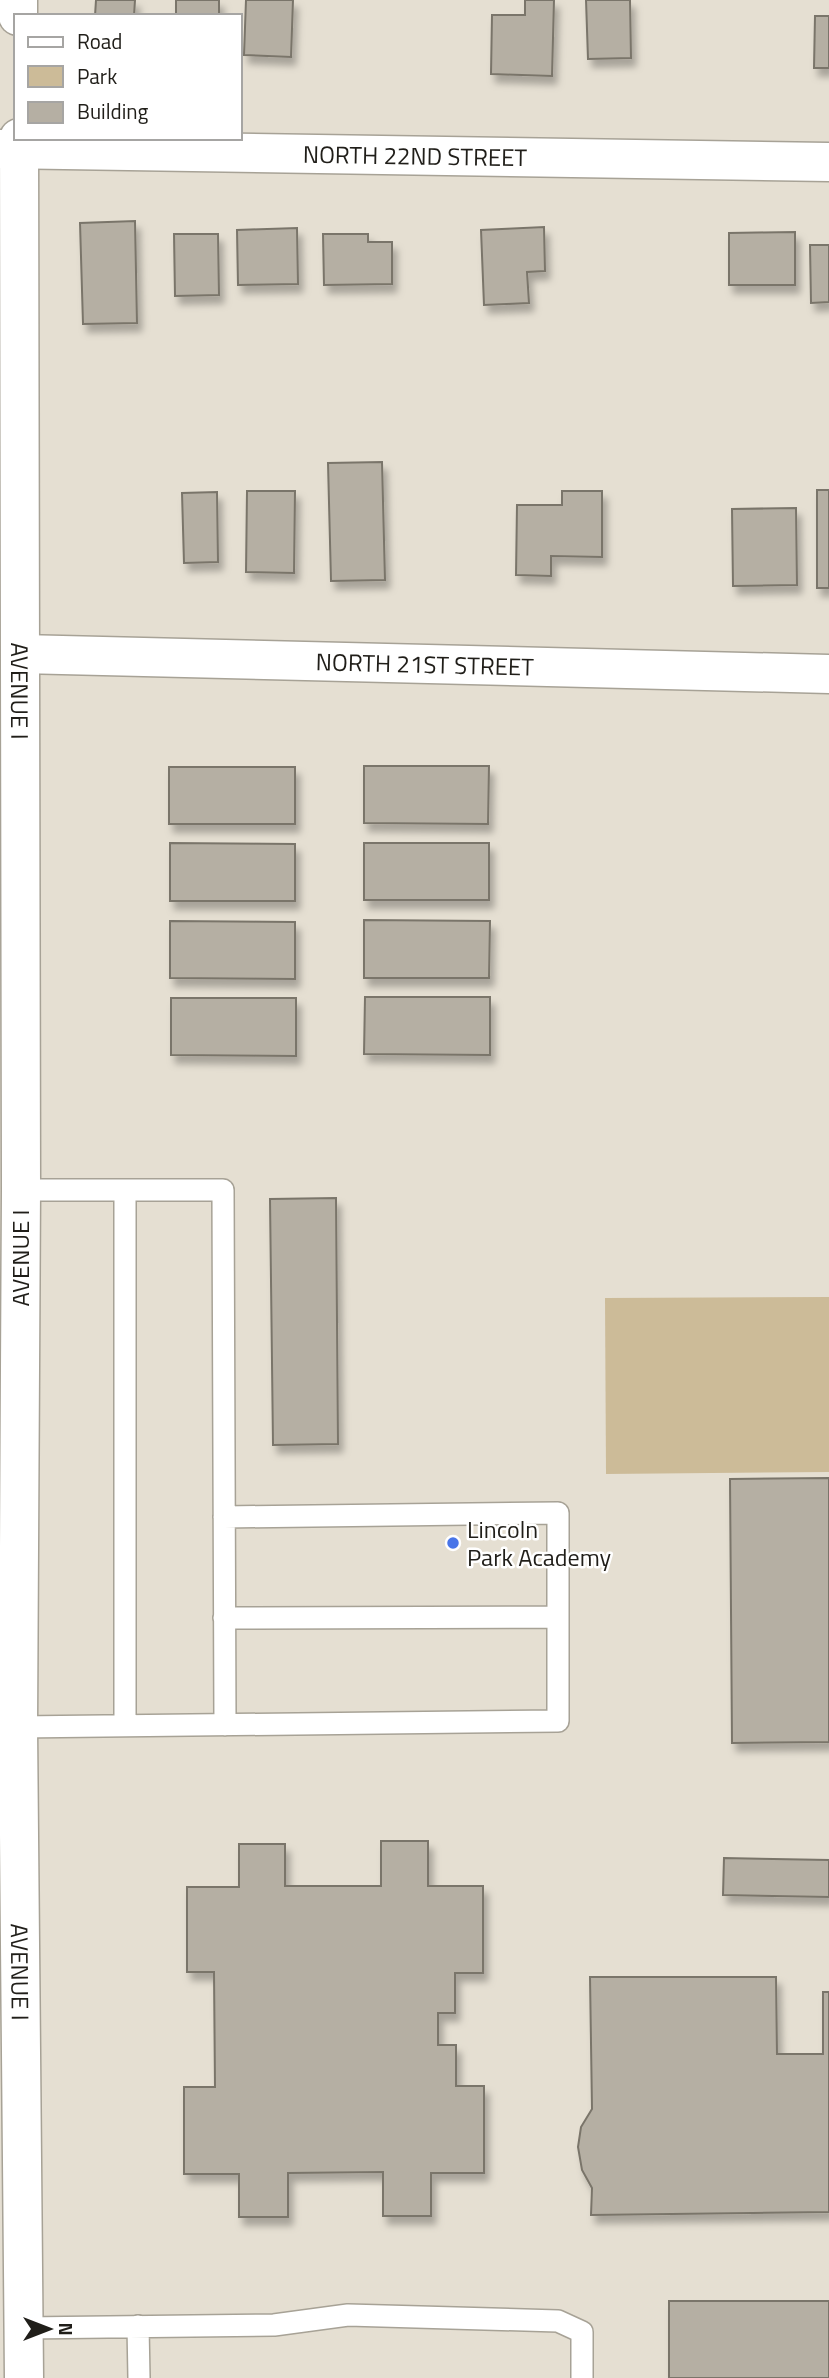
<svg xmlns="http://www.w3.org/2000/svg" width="829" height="2378" viewBox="0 0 829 2378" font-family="'Titillium Web',sans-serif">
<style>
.green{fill:#ccbb98}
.building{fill:#b5afa3;stroke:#7a756a;stroke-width:2;filter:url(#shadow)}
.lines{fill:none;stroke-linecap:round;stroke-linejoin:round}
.service-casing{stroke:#a7a296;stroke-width:24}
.minor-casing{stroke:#a7a296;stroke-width:41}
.service{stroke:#fff;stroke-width:21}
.minor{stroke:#fff;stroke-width:38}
.poi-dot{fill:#4975e8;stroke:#fff;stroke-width:2.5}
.labels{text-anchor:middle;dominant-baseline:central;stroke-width:5;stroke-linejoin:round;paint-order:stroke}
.street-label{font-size:24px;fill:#201e19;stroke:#fff}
.poi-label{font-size:24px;fill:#201e19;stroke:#fff;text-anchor:start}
</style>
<defs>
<filter id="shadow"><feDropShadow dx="4.5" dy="8" stdDeviation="3.5" flood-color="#0004"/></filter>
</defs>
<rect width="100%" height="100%" fill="#e5dfd2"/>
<path class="green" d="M829,1297V1472L606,1474L605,1298Z"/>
<path class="building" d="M96,0H135L134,16H95Z
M176,0H219V16H176Z
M246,0H293L291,57L244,55Z
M525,0H554L552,76L491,74L492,15H525Z
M586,0H630L631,58L588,59Z
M815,16H829V68H814Z
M135,221L137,323L83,324L80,223Z
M544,227L545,271L527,272L529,303L484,305L481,230Z
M297,228L298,284L238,285L237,230Z
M795,232V285H729V233Z
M174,234H218L219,295L175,296Z
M323,234H368V242H392V284L324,285Z
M810,245H829V302L811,303Z
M382,462L385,580L331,581L328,463Z
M817,490H829V588H817Z
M247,491H295L294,573L246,572Z
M562,491H602V557L551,556V576L516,575L517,505H562Z
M217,492L218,562L184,563L182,493Z
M796,508L797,585L733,586L732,509Z
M364,766H489L488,824L364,823Z
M169,767H295V824H169Z
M170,843L295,844V901H170Z
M364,843H489V900H364Z
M364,920L490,921L489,978H364Z
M170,921L295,922V979L170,978Z
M365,997H490V1055L364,1054Z
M171,998H296V1056L171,1055Z
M336,1198L338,1444L273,1445L270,1199Z
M829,1478V1742L732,1743L730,1479Z
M381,1841H428V1886H483V1973H455V2013H438V2045H456V2086H484V2173H431V2216H383V2172L288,2173V2217H239V2174H184V2087H215L214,1972H187V1887H239V1844H285V1886H381Z
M724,1858L829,1860V1897L723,1895Z
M590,1977H776L777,2054H823V1992H829V2212L591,2215L592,2188L582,2170L578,2147L581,2127L592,2109Z
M669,2301H829V2378H669Z"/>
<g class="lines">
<g class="service-casing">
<path id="service" d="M21,1190H223L225,1725
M125,1190V1725
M224,1618L558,1617
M18,1727L558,1721V1513L224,1517
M138,2326L139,2378
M24,2328L274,2325L348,2315L558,2321L582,2332V2378"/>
</g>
<g class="minor-casing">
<g id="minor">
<path d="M18,0V16"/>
<path id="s1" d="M19,138L21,1190L18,1727L24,2378"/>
<path id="s2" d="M0,149L829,162"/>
<path id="s3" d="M21,654L829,674"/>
</g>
</g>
<use href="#service" class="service"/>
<use href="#minor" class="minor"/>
</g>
<circle class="poi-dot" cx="453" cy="1543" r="7"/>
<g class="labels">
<g class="street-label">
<text stroke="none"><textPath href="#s2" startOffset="415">NORTH 22ND STREET</textPath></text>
<text stroke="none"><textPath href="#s3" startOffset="404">NORTH 21ST STREET</textPath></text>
<text stroke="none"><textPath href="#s1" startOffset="553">AVENUE I</textPath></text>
<text transform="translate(20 1258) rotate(-90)">AVENUE I</text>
<text stroke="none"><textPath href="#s1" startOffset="1834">AVENUE I</textPath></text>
</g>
<g class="poi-label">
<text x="467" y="1529">Lincoln<tspan x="467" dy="28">Park Academy</tspan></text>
</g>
</g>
<rect x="14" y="14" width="228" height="126" fill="#ffffff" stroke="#a6a5a3" stroke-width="2"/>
<rect x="28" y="37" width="35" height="10" fill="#ffffff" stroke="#a6a5a3" stroke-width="2"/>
<text x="77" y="49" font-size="21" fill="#201e19">Road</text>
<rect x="28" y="66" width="35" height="21" fill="#ccbb98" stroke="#a6a5a3" stroke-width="2"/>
<text x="77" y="84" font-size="21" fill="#201e19">Park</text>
<rect x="28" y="102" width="35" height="21" fill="#b5afa3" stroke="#a6a5a3" stroke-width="2"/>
<text x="77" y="119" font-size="21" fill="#201e19">Building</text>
<g transform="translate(49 2329) rotate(90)" stroke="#ffffff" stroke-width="5" paint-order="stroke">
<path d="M0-5L12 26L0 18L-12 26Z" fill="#201e19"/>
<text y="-10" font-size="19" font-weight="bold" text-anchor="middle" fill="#201e19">N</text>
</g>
</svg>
